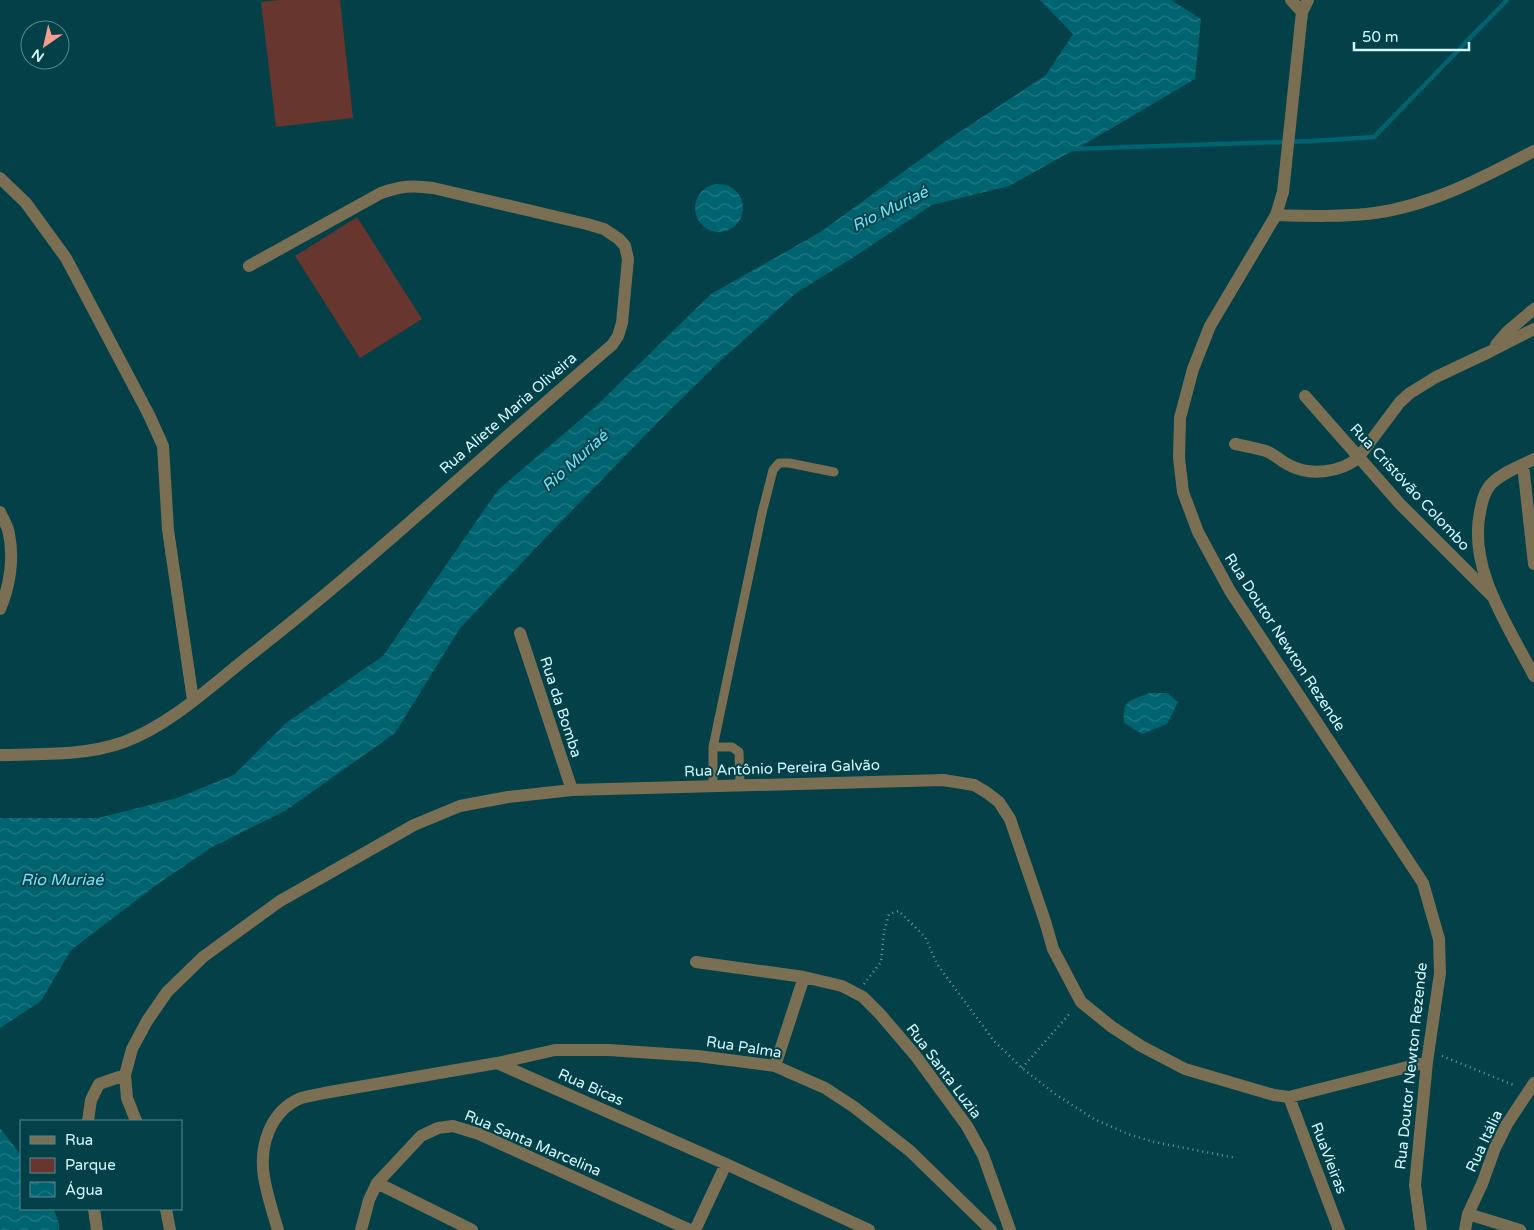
<svg xmlns="http://www.w3.org/2000/svg" width="1534" height="1230" viewBox="0 0 1534 1230" font-family="'Varela Round',sans-serif">
<style>
.green{fill:#67362e}
.water{fill:url(#water-waves)}
.lines{fill:none;stroke-linecap:round;stroke-linejoin:round}
.stream{stroke:#006370;stroke-width:4.5}
.path{stroke:#6798a0;stroke-width:2.5;stroke-dasharray:1 4;stroke-linecap:butt}
.service{stroke:#7a6f53;stroke-width:9}
.minor{stroke:#7a6f53;stroke-width:12}
.labels{text-anchor:middle;dominant-baseline:central;stroke-width:4;stroke-linejoin:round;paint-order:stroke}
.street-label{font-size:15px;fill:#d3f7fe;stroke:#034048}
.water-label{font-size:16px;font-style:italic;fill:#6ee5f9;stroke:#034048}
</style>
<defs>
<pattern id="water-waves" width="16" height="10" patternUnits="userSpaceOnUse" patternTransform="scale(1.25)"><rect width="16" height="10" fill="#006370"/><path d="M0 5q4-4 8 0t8 0" fill="none" stroke="#247a85"/></pattern>
</defs>
<rect width="100%" height="100%" fill="#034048"/>
<path class="green" d="M279,0H340L353,118L276,127L261,2Z
M357,217L422,319L360,358L295,256Z"/>
<path class="water" d="M1040,0H1171L1201,19L1195,79L1083,145L1009,186L932,205L854,257L796,293L719,362L661,419L550,533L460,628L395,733L285,811L212,847L159,883L71,950L41,1001L0,1028V818H98L177,798L234,775L286,723L383,656L498,490L594,408L711,294L819,233L943,143L1046,75L1073,34Z
M695 208a24 24 0 1 1 48 0a24 24 0 1 1-48 0Z
M1149,693H1167L1178,702L1167,724L1142,734L1124,723C1122,699 1129,702 1149,693Z
M0,1128L21,1155V1209H54L59,1224V1230H0Z"/>
<g class="lines">
<path class="stream" d="M1071,149L1312,141L1374,137L1507,0"/>
<path class="path" d="M864,984L881,962L884,932L889,914L899,911L925,937L937,964L994,1041L1022,1068L1055,1094L1094,1119L1128,1134L1154,1142L1236,1158
M1442,1056L1516,1086
M1022,1068L1071,1012"/>
<path class="service" d="M713,747H732L739,752L740,786
M713,786V747L762,513L773,470L779,463H789L834,472"/>
<path class="minor" d="M1291,0L1302,12
M1308,0L1302,12L1283,192L1276,215L1210,326L1193,369L1180,418L1179,458L1183,492L1198,532L1230,591L1423,883L1439,939L1440,973L1427,1062L1415,1185L1421,1230
M0,178L26,203L66,258L149,415L163,446L168,530L193,700
M1276,215C1309,216 1343,217 1375,213C1432,205 1484,177 1534,151
M1496,345L1508,331L1534,309
M1305,396L1400,504L1494,598
M1235,444C1245,446 1256,448 1266,451C1274,454 1281,461 1289,465C1309,476 1340,473 1358,458L1400,402L1410,393L1436,377L1489,352L1534,329
M1534,459C1519,467 1503,472 1491,484C1484,492 1482,502 1480,512C1468,570 1509,627 1534,676
M1523,465L1534,564
M0,512C3,519 8,526 9,534C14,558 10,586 0,609
M520,633L572,790
M0,755C41,754 85,756 124,742C170,725 211,686 249,656C375,558 491,448 612,345L618,336L622,323L628,259L625,246L619,239L604,229L587,224L433,188C412,185 401,186 381,193L249,266
M696,962L804,977L842,986L863,997L880,1014L915,1055L967,1126L983,1155L1010,1230
M497,1063L726,1164L869,1230
M775,1066L804,977
M1289,1097L1339,1230
M88,1121L91,1100L99,1084L125,1075
M136,1121L127,1098L125,1075L132,1049L147,1021L167,992L203,957L280,901L414,825L460,806L508,797L572,790L943,780L974,785L986,792L999,802L1010,819L1045,921L1053,949L1081,1002L1112,1027L1141,1046L1185,1069L1274,1095L1289,1097L1427,1062
M377,1183L472,1230
M94,1209L97,1230
M166,1209L170,1230
M1468,1214L1520,1230
M278,1230C273,1213 267,1195 264,1177C259,1146 270,1111 301,1098C308,1096 316,1095 324,1093L497,1063L555,1050H609L698,1056L775,1066L825,1088L854,1107L910,1151L991,1230
M361,1230L369,1200L377,1183L421,1136L438,1128L453,1126L479,1134L690,1230
M695,1230L726,1164
M1465,1230L1468,1214L1482,1184L1495,1148L1507,1124L1534,1083"/>
</g>
<g class="labels">
<g class="street-label">
<text transform="translate(508 413) rotate(-41)">Rua Aliete Maria Oliveira</text>
<text transform="translate(1410 487) rotate(47)">Rua Cristóvão Colombo</text>
<text transform="translate(1285 642) rotate(57)">Rua Doutor Newton Rezende</text>
<text transform="translate(561 707) rotate(72)">Rua da Bomba</text>
<text transform="translate(782 768) rotate(-2)">Rua Antônio Pereira Galvão</text>
<text transform="translate(744 1047) rotate(9)">Rua Palma</text>
<text transform="translate(1411 1066) rotate(-84)">Rua Doutor Newton Rezende</text>
<text transform="translate(944 1071) rotate(53)">Rua Santa Luzia</text>
<text transform="translate(591 1087) rotate(24)">Rua Bicas</text>
<text transform="translate(1484 1141) rotate(-65)">Rua Itália</text>
<text transform="translate(533 1143) rotate(23)">Rua Santa Marcelina</text>
<text transform="translate(1329 1158) rotate(69)">RuaVieiras</text>
</g>
<g class="water-label">
<text transform="translate(890 209) rotate(-26)">Rio Muriaé</text>
<text transform="translate(575 461) rotate(-42)">Rio Muriaé</text>
<text x="62" y="880">Rio Muriaé</text>
</g>
</g>
<rect x="20" y="1120" width="162" height="90" fill="#034048" stroke="#568991"/>
<rect x="30" y="1136" width="25" height="8" fill="#7a6f53" stroke="#568991"/>
<text x="65" y="1145" font-size="15" fill="#d3f7fe">Rua</text>
<rect x="30" y="1158" width="25" height="15" fill="#67362e" stroke="#568991"/>
<text x="65" y="1170" font-size="15" fill="#d3f7fe">Parque</text>
<rect x="30" y="1182" width="25" height="15" fill="url(#water-waves)" stroke="#568991"/>
<text x="65" y="1195" font-size="15" fill="#d3f7fe">Água</text>
<g transform="translate(45 45) rotate(214)"><circle r="24" fill="#034048" stroke="#568991"/>
<path d="M0-4L9 19L0 12L-9 19Z" fill="#f59d8e"/>
<text y="-8" font-size="14" font-weight="bold" text-anchor="middle" fill="#d3f7fe">N</text>
</g>
<path d="M1354 42v8h115v-8" fill="none" stroke="#d3f7fe" stroke-width="2.5"/>
<text x="1362" y="42" font-size="15" fill="#d3f7fe" stroke="#034048" stroke-width="4" paint-order="stroke">50 m</text>
</svg>
